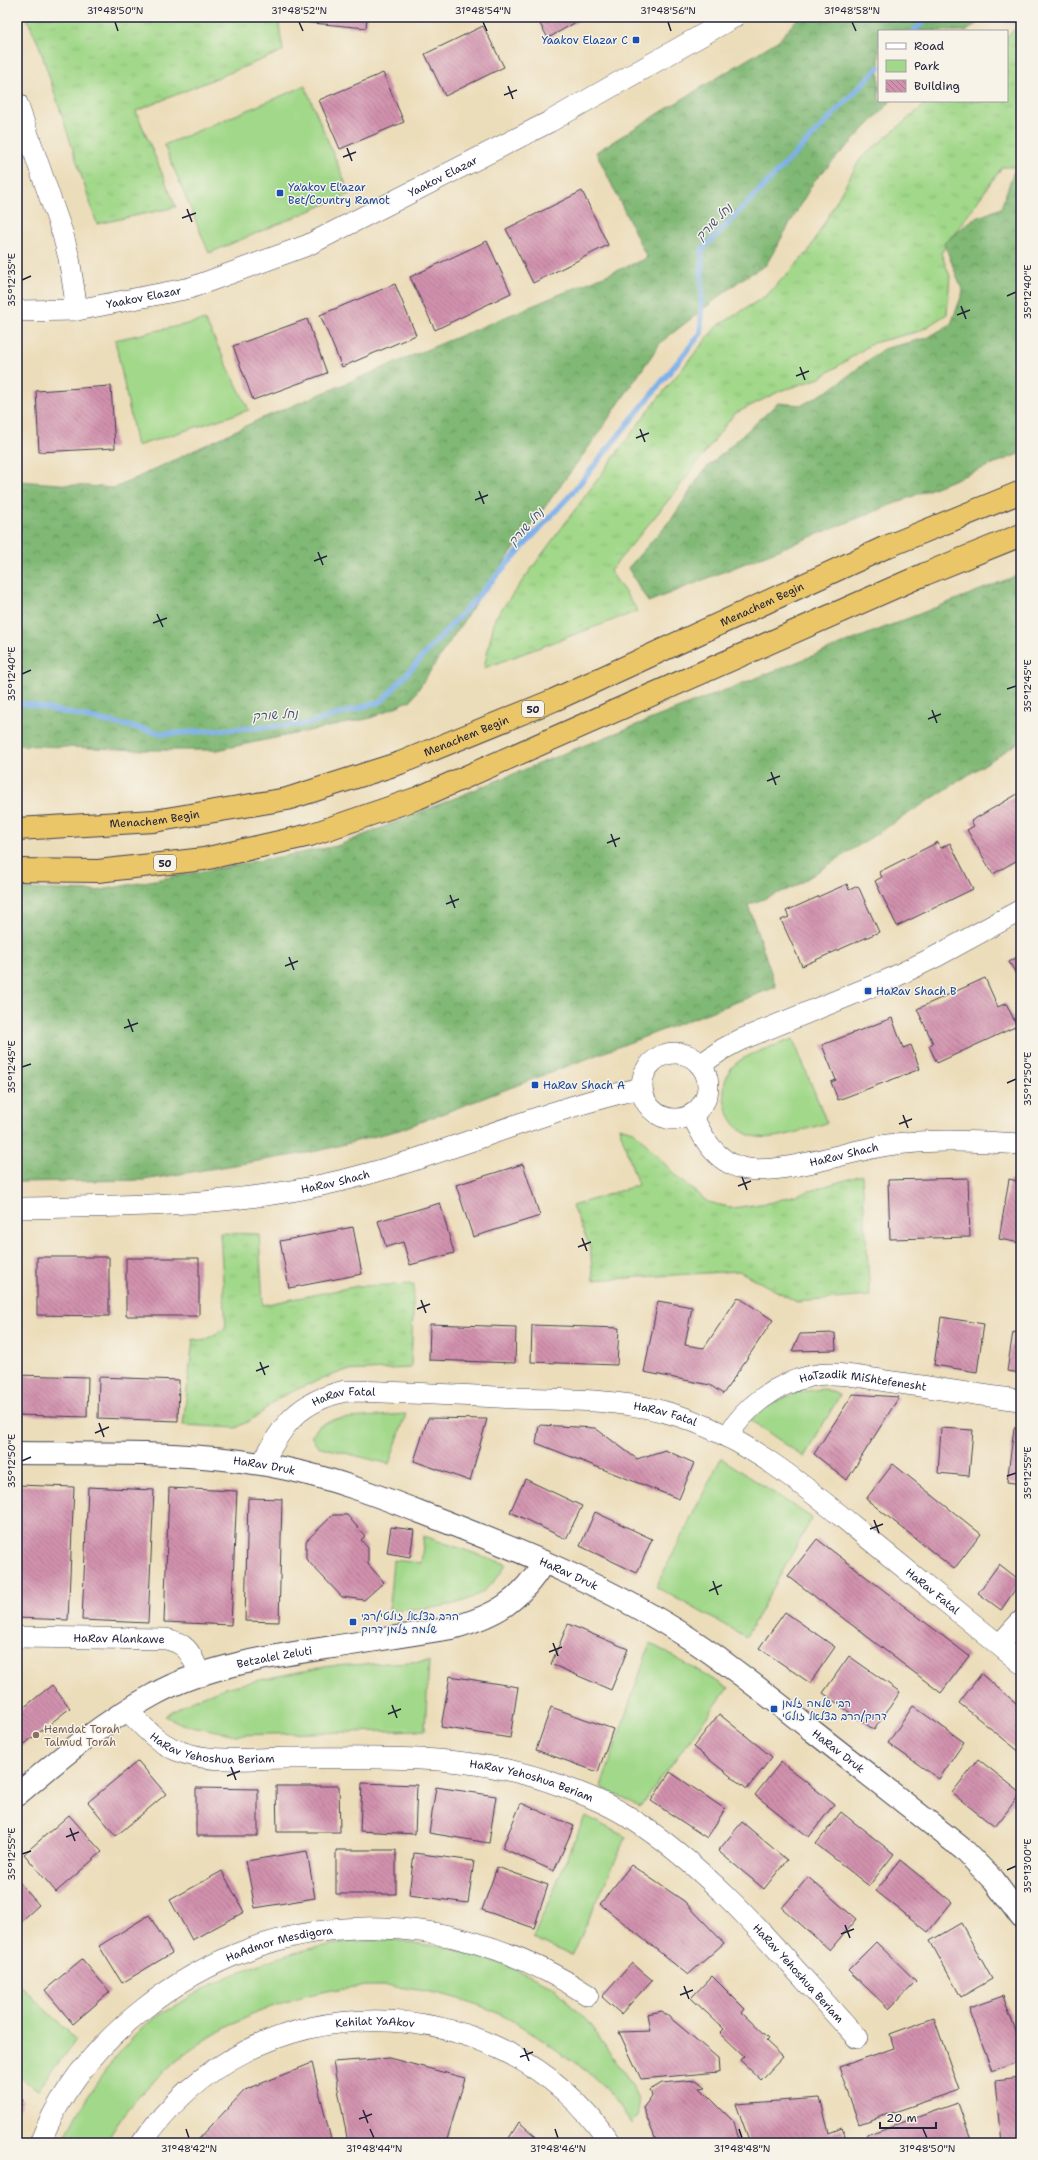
<svg xmlns="http://www.w3.org/2000/svg" width="1038" height="2160" viewBox="0 0 1038 2160" font-family="'Shantell Sans','Playpen Sans Hebrew',sans-serif">
<style>
.grass{fill:url(#grass-tufts);stroke:#627d62}
.forest{fill:url(#forest-crowns);stroke:#516d58}
.park{fill:#a1d889;stroke:#627d62}
.lines{fill:none;stroke-linecap:round;stroke-linejoin:round}
.stream{stroke:#7eb0ea;stroke-width:5.5}
.building{fill:url(#building-back-hatch)}
.minor-casing{stroke:#403e4e;stroke-width:22}
.tertiary-casing{stroke:#403e4e;stroke-width:24}
.motorway-casing{stroke:#403e4e;stroke-width:24}
.minor{stroke:#fff;stroke-width:21}
.tertiary{stroke:#fff;stroke-width:22}
.motorway{stroke:#ebc669;stroke-width:22}
.ticks{fill:none;stroke:#22223b;stroke-width:1.5}
.transit-dot{fill:#1a4fb4;stroke:#f7f3e8;stroke-width:1.5}
.education-dot{fill:#8d6e63;stroke:#f7f3e8;stroke-width:1.5}
.labels{text-anchor:middle;dominant-baseline:central;stroke-width:3;stroke-linejoin:round;paint-order:stroke}
.shield{fill:#f7f3e8;stroke:#62616f;stroke-width:1}
.shield-label{font-size:10px;font-weight:bold;fill:#22223b}
.transit-label{font-size:11px;fill:#164399;stroke:#f7f3e8;text-anchor:start}
.street-label{font-size:11px;fill:#22223b;stroke:#f7f3e8}
.education-label{font-size:11px;fill:#785e54;stroke:#f7f3e8;text-anchor:start}
.water-label{font-size:12px;font-style:italic;fill:#425478;stroke:#f7f3e8}
.neatline{fill:none;stroke:#22223b;stroke-width:1.5}
.ticks-label{font-size:10px;text-anchor:middle;fill:#22223b}
</style>
<defs>
<pattern id="grass-tufts" width="24" height="20" patternUnits="userSpaceOnUse"><rect width="24" height="20" fill="#a1d889"/><path d="M3 7l-1-3M5 7V3M7 7l1-3M15 17l-1-3M17 17v-4M19 17l1-3" fill="none" stroke="#8ab977"/></pattern>
<pattern id="forest-crowns" width="20" height="18" patternUnits="userSpaceOnUse"><rect width="20" height="18" fill="#80b875"/><path d="M2 6a3 3 0 1 1 6 0M12 15a3 3 0 1 1 6 0" fill="none" stroke="#689561"/></pattern>
<pattern id="building-back-hatch" width="6" height="6" patternUnits="userSpaceOnUse"><rect width="6" height="6" fill="#d191ad"/><path d="M-1 5l2 2M0 0l6 6M5-1l2 2" fill="none" stroke="#a9768e"/></pattern>
</defs>
<rect width="100%" height="100%" fill="#f7f3e8"/>
<filter id="ink" filterUnits="userSpaceOnUse"><feTurbulence type="fractalNoise" baseFrequency=".025" numOctaves="2"/><feDisplacementMap in="SourceGraphic" scale="8" xChannelSelector="R" yChannelSelector="G"/><feConvolveMatrix kernelMatrix="1 2 1 2 8 2 1 2 1" color-interpolation-filters="sRGB"/></filter>
<filter id="wash" filterUnits="userSpaceOnUse"><feTurbulence type="fractalNoise" baseFrequency=".012" numOctaves="4" result="noise"/><feDisplacementMap in="SourceGraphic" scale="16" xChannelSelector="R" yChannelSelector="G"/><feGaussianBlur stdDeviation="0.9" result="paint"/><feColorMatrix in="noise" values="0 0 0 0 0 0 0 0 0 0 0 0 0 0 0 0 0 1.4 0 .05"/><feComposite in="paint" operator="in"/></filter>
<g filter="url(#wash)">
<rect width="100%" height="100%" fill="#ecddba"/>
<path class="grass" d="M26,17H278L283,51L136,111L176,207L97,224L39,45Z
M1021,24V167H1002L941,253L950,276L947,314L920,331L873,343L820,378L780,391L734,414L676,491L610,571L638,611L484,668L495,618L648,411L716,327L767,295L808,252L860,159L929,101H1007V36Z
M619,1127L634,1131L680,1180L708,1202L733,1208L773,1202L862,1175L870,1296L797,1302L739,1271L593,1280L590,1246L572,1206L638,1185Z
M220,1233L259,1234L263,1305L358,1286L414,1284L411,1368L344,1371L311,1383L278,1398L258,1416L236,1428L183,1425L193,1339L203,1341L226,1328Z"/>
<path class="forest" d="M799,17H985L967,31H879V101H891L814,181L766,265L742,279L661,342L591,444L484,590L411,700L371,718L217,750H142L17,745V481L115,488L258,420L647,258L596,152L779,40Z
M1015,168H1021V453L648,602L628,568L673,517L704,470L778,403L802,405L831,389L883,349L927,338L951,324L963,292L944,243L972,220L1001,208Z
M1021,574V741L794,887L748,905L776,987L399,1130L318,1151L144,1180L17,1182V889L96,891L337,846L565,753Z"/>
<path class="park" d="M305,86L350,194L209,253L164,145Z
M205,320L249,410L137,446L115,340Z
M793,1039L827,1123C805,1129 775,1142 752,1136C723,1128 713,1078 739,1061C753,1052 777,1045 793,1039Z
M824,1389L840,1395L804,1457L750,1420C775,1400 792,1391 824,1389Z
M406,1414L389,1464L317,1446L311,1436L320,1425L336,1419Z
M721,1458L812,1518L746,1637L656,1587Z
M424,1536L506,1564C483,1610 434,1608 389,1610L393,1560L421,1563Z
M650,1643L728,1688L640,1807L601,1787Z
M429,1661L425,1730L236,1735L182,1724L165,1716L191,1701L224,1688L283,1675L330,1666Z
M585,1816L626,1837L572,1956L533,1938Z
M394,1940L448,1948L501,1963L554,1987L588,2022L632,2084L638,2100L639,2114L632,2124C625,2114 618,2103 610,2093C596,2077 578,2065 561,2053C539,2038 516,2021 491,2010C460,1997 415,1987 381,1986C326,1985 269,2004 222,2030C175,2057 132,2095 106,2143H63C83,2099 112,2056 148,2023C158,2015 171,2009 182,2002C231,1971 287,1951 345,1942C361,1940 378,1941 394,1940Z
M17,1983L76,2039L38,2090L17,2075Z"/>
<g class="lines">
<path class="stream" d="M992,17L1021,22
M914,31L928,17
M17,702L165,734L307,724L382,701L573,492L701,333L702,250L879,67"/>
</g>
<g id="blocks">
<path class="building" d="M291,17H367L366,28L291,21Z
M536,17H585L548,38Z
M483,26L504,67L445,96L425,54Z
M383,73L404,122L340,149L319,100Z
M582,191L608,245L533,283L506,229Z
M487,241L511,293L435,330L410,277Z
M395,284L416,335L342,367L320,315Z
M307,319L327,373L253,400L233,346Z
M111,386L115,448L39,452L36,391Z
M1021,792V858L993,874L967,830L974,826L971,821Z
M938,842L941,848L950,843L973,889L897,926L875,881L882,877L879,872Z
M847,884L849,890L858,886L879,932L802,966L781,920L789,917L786,911Z
M1021,955V982L1009,962Z
M985,978L998,1007L1006,1003L1017,1026L937,1063L929,1046L933,1043L917,1009Z
M892,1018L903,1048L911,1045L920,1069L838,1100L831,1082L836,1080L822,1045Z
M523,1164L540,1216L473,1237L456,1185Z
M968,1178L970,1237L890,1239L888,1180Z
M1009,1179L1021,1182V1243L999,1239Z
M440,1203L454,1253L410,1265L403,1242L386,1247L378,1221Z
M353,1227L362,1274L289,1288L280,1241Z
M37,1257H109V1316L37,1315Z
M126,1258H199V1316H126Z
M738,1297L773,1320L723,1394L710,1385L644,1372L658,1301L692,1307L685,1345L704,1348Z
M941,1317L984,1324L977,1372L934,1365Z
M430,1324L516,1327L515,1363L429,1360Z
M532,1325L619,1328L617,1365L531,1362Z
M1013,1332L1021,1334V1373L1007,1371Z
M835,1333L836,1350L792,1351L800,1334Z
M17,1375L88,1377L87,1417L17,1415Z
M99,1377L179,1380L178,1421L98,1418Z
M853,1394L899,1397L847,1480L814,1454Z
M428,1418L487,1419L470,1481L414,1461Z
M539,1425L595,1428L637,1459L665,1450L694,1463L679,1499L536,1443Z
M941,1428L973,1430L969,1476L938,1473Z
M1014,1428L1021,1429V1484L1007,1482Z
M893,1464L981,1534L954,1569L866,1499Z
M525,1479L582,1506L566,1539L510,1512Z
M17,1485L74,1487L68,1620L17,1618Z
M88,1487L154,1490L148,1623L82,1620Z
M169,1488L237,1491L231,1625L164,1622Z
M248,1498L282,1499L279,1622L245,1621Z
M595,1512L652,1539L637,1573L580,1546Z
M333,1515H347L365,1536L361,1540L368,1548V1564L384,1582L364,1600L342,1597L306,1559V1541Z
M391,1527L414,1530L410,1557L387,1553Z
M817,1539L969,1656L941,1693L788,1576Z
M999,1564L1021,1581L1001,1610L978,1593Z
M785,1612L835,1647L810,1683L759,1648Z
M568,1624L628,1649L611,1690L551,1664Z
M849,1656L900,1692L874,1730L823,1693Z
M981,1674L1021,1707V1753L959,1703Z
M450,1676L518,1687L510,1738L441,1727Z
M52,1685L70,1708L17,1750V1713Z
M913,1706L964,1742L939,1779L888,1743Z
M551,1707L613,1729L598,1772L536,1750Z
M719,1714L772,1757L747,1789L693,1747Z
M978,1759L1021,1793L995,1827L952,1793Z
M138,1761L166,1794L116,1836L88,1802Z
M781,1762L834,1804L809,1837L755,1795Z
M670,1772L725,1809L707,1838L651,1801Z
M362,1783L417,1785L415,1834L360,1831Z
M276,1786H339L340,1832H277Z
M436,1787L496,1796L489,1843L429,1833Z
M196,1788L258,1789V1836H196Z
M521,1803L574,1826L554,1871L502,1848Z
M841,1812L894,1854L869,1886L816,1844Z
M69,1815L102,1852L56,1892L24,1854Z
M742,1822L787,1860L764,1889L718,1851Z
M336,1850H396V1894H336Z
M307,1851L315,1898L255,1908L246,1861Z
M414,1853L474,1861L468,1903L409,1895Z
M900,1860L952,1902L928,1932L876,1891Z
M631,1865L684,1901L724,1943L688,1975L600,1904Z
M497,1867L548,1885L534,1928L482,1910Z
M222,1871L244,1912L192,1940L170,1900Z
M808,1877L856,1919L830,1950L782,1908Z
M17,1880L39,1905L17,1925Z
M149,1915L172,1953L122,1983L99,1946Z
M961,1923L992,1979L961,1997L930,1941Z
M876,1942L916,1981L889,2009L848,1970Z
M82,1959L110,1992L73,2024L45,1990Z
M632,1963L652,1980L621,2014L602,1997Z
M712,1976L745,2009L742,2013L768,2038L766,2041L783,2057L761,2080L740,2060L744,2056L720,2033L724,2029L691,1998Z
M1003,1996L1021,2046V2061L992,2072L969,2008Z
M662,2011L718,2058L719,2072L641,2079L619,2032L650,2031L647,2014Z
M934,2018L959,2090L859,2124L839,2067L894,2048L890,2034Z
M389,2058L465,2078L446,2143H348L333,2062Z
M312,2063L332,2143H195L245,2090Z
M1021,2078V2143H1001L995,2081Z
M696,2080L706,2087L700,2088L734,2122L740,2143H657L643,2108L652,2096L650,2090L662,2083Z
M17,2097L23,2100L17,2113Z
M820,2098L829,2133L842,2128L848,2143H750L736,2104Z
M958,2103L972,2143H869L866,2135Z
M519,2122L543,2143H506Z"/>
</g>
</g>
<g filter="url(#ink)">
<use href="#blocks" fill-opacity="0" stroke="#403e4e" stroke-width="1"/>
<g class="lines">
<g class="minor-casing">
<g id="minor">
<path d="M17,103L63,235L69,258L77,310"/>
<path id="s1" d="M17,311L77,310L190,288L308,245L549,122L734,17"/>
<circle cx="675" cy="1086" r="33"/>
<path d="M700,1065L723,1049L740,1040L890,979L937,956L1021,910"/>
<path id="s2" d="M692,1115C703,1138 715,1161 742,1168C777,1177 850,1150 888,1145C932,1139 977,1141 1021,1144"/>
<path id="s3" d="M17,1208C122,1206 228,1207 331,1183C437,1159 535,1112 641,1088"/>
<path id="s4" d="M727,1437C745,1407 775,1384 811,1376C835,1371 861,1377 886,1381C931,1387 976,1395 1021,1400"/>
<path id="s5" d="M262,1464C283,1424 298,1402 345,1391C402,1392 459,1395 516,1398C570,1400 628,1399 679,1416C752,1440 812,1492 870,1540C920,1581 971,1622 1021,1663"/>
<path id="s6" d="M17,1637L166,1639C190,1644 191,1656 201,1676"/>
<path d="M999,1645L1021,1621"/>
<path id="s7" d="M127,1710C142,1725 156,1742 176,1750C209,1764 251,1758 286,1758C377,1758 472,1752 559,1785C583,1794 607,1803 629,1817C718,1874 786,1961 857,2038"/>
<path id="s8" d="M40,2143C61,2089 97,2046 142,2010C275,1903 448,1903 588,1995"/>
<path id="s9" d="M142,2143C252,1979 500,1981 610,2143"/>
</g>
</g>
<g class="tertiary-casing">
<g id="tertiary">
<path id="s10" d="M17,1453C106,1454 199,1450 287,1469C335,1479 381,1497 428,1515C519,1550 613,1588 695,1642C737,1670 775,1701 814,1732C864,1771 914,1810 964,1850L994,1881L1021,1917"/>
<path id="s11" d="M17,1795C60,1758 103,1722 153,1695C206,1665 279,1655 339,1646C377,1640 414,1634 452,1628C497,1615 519,1602 544,1562"/>
</g>
</g>
<g class="motorway-casing">
<g id="motorway">
<path id="s12" d="M17,829L154,821L287,799L400,763L554,700L886,547L1021,492"/>
<path d="M17,870L98,871L204,859L310,835L418,798L925,574L1021,535"/>
</g>
</g>
<use href="#minor" class="minor"/>
<use href="#tertiary" class="tertiary"/>
<use href="#motorway" class="motorway"/>
</g>
</g>
<path class="ticks" d="M115,22L118,31M299,22L303,31M483,22L487,31M668,22L671,31M852,22L856,31M508,86L513,99M504,95L517,90M347,148L352,161M343,157L356,152M187,209L192,222M182,218L196,213M22,280L31,276M1007,296L1016,292M961,306L966,319M957,315L970,310M800,367L805,380M796,376L809,371M640,429L645,442M636,438L649,433M479,491L484,504M475,500L488,495M318,552L323,565M314,561L327,556M157,614L163,627M153,623L167,618M22,674L31,670M1007,689L1016,686M932,710L937,723M928,719L941,714M771,772L776,785M767,781L780,776M611,834L616,847M607,843L620,838M450,895L455,908M446,904L459,899M289,957L294,970M285,966L298,961M128,1019L133,1032M124,1028L138,1023M22,1067L31,1064M1007,1083L1016,1079M903,1115L908,1128M899,1124L912,1119M742,1177L747,1190M738,1186L751,1181M582,1238L587,1251M578,1247L591,1242M421,1300L426,1313M417,1309L430,1304M260,1362L265,1375M256,1371L269,1366M99,1423L104,1437M95,1433L109,1427M22,1461L31,1457M1007,1476L1016,1473M874,1520L879,1533M870,1529L883,1524M713,1581L718,1595M709,1591L722,1585M553,1643L558,1656M549,1652L562,1647M392,1705L397,1718M388,1714L401,1709M231,1767L236,1780M227,1776L240,1771M70,1828L75,1841M66,1837L79,1832M22,1854L31,1851M1007,1870L1016,1866M845,1925L850,1938M841,1934L854,1929M684,1986L689,1999M680,1995L693,1990M524,2048L529,2061M520,2057L533,2052M363,2110L368,2123M359,2119L372,2114M186,2129L189,2138M370,2129L374,2138M555,2129L558,2138M739,2129L742,2138M923,2129L927,2138"/>
<g class="transit-dot">
<rect x="632" y="36" width="8" height="8" rx="2"/>
<rect x="276" y="189" width="8" height="8" rx="2"/>
<rect x="864" y="987" width="8" height="8" rx="2"/>
<rect x="531" y="1081" width="8" height="8" rx="2"/>
<rect x="349" y="1618" width="8" height="8" rx="2"/>
<rect x="770" y="1705" width="8" height="8" rx="2"/>
</g>
<circle class="education-dot" cx="36" cy="1735" r="4"/>
<g class="labels">
<g class="shield">
<rect x="522" y="701" width="22" height="16" rx="3"/>
<rect x="154" y="855" width="22" height="16" rx="3"/>
</g>
<g class="shield-label">
<text x="533" y="709">50</text>
<text x="165" y="863">50</text>
</g>
<g class="transit-label">
<text x="628" y="40" text-anchor="end">Yaakov Elazar C</text>
<text x="288" y="187">Ya'akov El'azar<tspan x="288" dy="13">Bet/Country Ramot</tspan></text>
<text x="876" y="991">HaRav Shach B</text>
<text x="543" y="1085">HaRav Shach A</text>
<text x="361" y="1616">הרב בצלאל זולטי/רבי<tspan x="361" dy="13">שלמה זלמן דרוק</tspan></text>
<text x="782" y="1703">רבי שלמה זלמן<tspan x="782" dy="13">דרוק/הרב בצלאל זולטי</tspan></text>
</g>
<g class="street-label">
<text stroke="none"><textPath href="#s1" startOffset="452">Yaakov Elazar</textPath></text>
<text stroke="none"><textPath href="#s1" startOffset="128">Yaakov Elazar</textPath></text>
<text stroke="none"><textPath href="#s12" startOffset="786">Menachem Begin</textPath></text>
<text stroke="none"><textPath href="#s12" startOffset="462">Menachem Begin</textPath></text>
<text stroke="none"><textPath href="#s12" startOffset="138">Menachem Begin</textPath></text>
<text stroke="none"><textPath href="#s2" startOffset="179">HaRav Shach</textPath></text>
<text stroke="none"><textPath href="#s3" startOffset="320">HaRav Shach</textPath></text>
<text stroke="none"><textPath href="#s4" startOffset="159">HaTzadik MiShtefenesht</textPath></text>
<text stroke="none"><textPath href="#s5" startOffset="113">HaRav Fatal</textPath></text>
<text stroke="none"><textPath href="#s5" startOffset="437">HaRav Fatal</textPath></text>
<text stroke="none"><textPath href="#s10" startOffset="248">HaRav Druk</textPath></text>
<text stroke="none"><textPath href="#s10" startOffset="572">HaRav Druk</textPath></text>
<text stroke="none"><textPath href="#s5" startOffset="761">HaRav Fatal</textPath></text>
<text stroke="none"><textPath href="#s6" startOffset="102">HaRav Alankawe</textPath></text>
<text stroke="none"><textPath href="#s11" startOffset="297">Betzalel Zeluti</textPath></text>
<text stroke="none"><textPath href="#s7" startOffset="99">HaRav Yehoshua Beriam</textPath></text>
<text stroke="none"><textPath href="#s10" startOffset="896">HaRav Druk</textPath></text>
<text stroke="none"><textPath href="#s7" startOffset="423">HaRav Yehoshua Beriam</textPath></text>
<text stroke="none"><textPath href="#s8" startOffset="324">HaAdmor Mesdigora</textPath></text>
<text stroke="none"><textPath href="#s7" startOffset="759">HaRav Yehoshua Beriam</textPath></text>
<text stroke="none"><textPath href="#s9" startOffset="274">Kehilat YaAkov</textPath></text>
</g>
<g class="education-label">
<text x="44" y="1729">Hemdat Torah<tspan x="44" dy="13">Talmud Torah</tspan></text>
</g>
<g class="water-label">
<text transform="translate(714 222) rotate(-46)">נחל שורק</text>
<text transform="translate(526 527) rotate(-48)">נחל שורק</text>
<text transform="translate(275 715) rotate(-4)">נחל שורק</text>
</g>
</g>
<rect width="1038" height="2160" fill="none" stroke="#f7f3e8" stroke-width="44"/>
<rect x="878" y="30" width="130" height="72" fill="#f7f3e8" stroke="#a29fa3"/>
<rect x="886" y="43" width="20" height="6" fill="#ffffff" stroke="#a29fa3"/>
<text x="914" y="50" font-size="12" fill="#22223b">Road</text>
<rect x="886" y="60" width="20" height="12" fill="#a1d889" stroke="#a29fa3"/>
<text x="914" y="70" font-size="12" fill="#22223b">Park</text>
<rect x="886" y="80" width="20" height="12" fill="url(#building-back-hatch)" stroke="#a29fa3"/>
<text x="914" y="90" font-size="12" fill="#22223b">Building</text>
<path d="M880 2122v6h56v-6" fill="none" stroke="#22223b" stroke-width="2"/>
<text x="886" y="2122" font-size="12" fill="#22223b" stroke="#f7f3e8" stroke-width="3" paint-order="stroke">20 m</text>
<rect x="22" y="22" width="994" height="2116" class="neatline"/>
<g class="ticks-label">
<text x="115" y="14">31°48'50"N</text>
<text x="299" y="14">31°48'52"N</text>
<text x="483" y="14">31°48'54"N</text>
<text x="668" y="14">31°48'56"N</text>
<text x="852" y="14">31°48'58"N</text>
<text transform="translate(11 280) rotate(-90)" y="4">35°12'35"E</text>
<text transform="translate(1027 292) rotate(-90)" y="4">35°12'40"E</text>
<text transform="translate(11 674) rotate(-90)" y="4">35°12'40"E</text>
<text transform="translate(1027 686) rotate(-90)" y="4">35°12'45"E</text>
<text transform="translate(11 1067) rotate(-90)" y="4">35°12'45"E</text>
<text transform="translate(1027 1079) rotate(-90)" y="4">35°12'50"E</text>
<text transform="translate(11 1461) rotate(-90)" y="4">35°12'50"E</text>
<text transform="translate(1027 1473) rotate(-90)" y="4">35°12'55"E</text>
<text transform="translate(11 1854) rotate(-90)" y="4">35°12'55"E</text>
<text transform="translate(1027 1866) rotate(-90)" y="4">35°13'00"E</text>
<text x="189" y="2152">31°48'42"N</text>
<text x="374" y="2152">31°48'44"N</text>
<text x="558" y="2152">31°48'46"N</text>
<text x="742" y="2152">31°48'48"N</text>
<text x="927" y="2152">31°48'50"N</text>
</g>
</svg>
